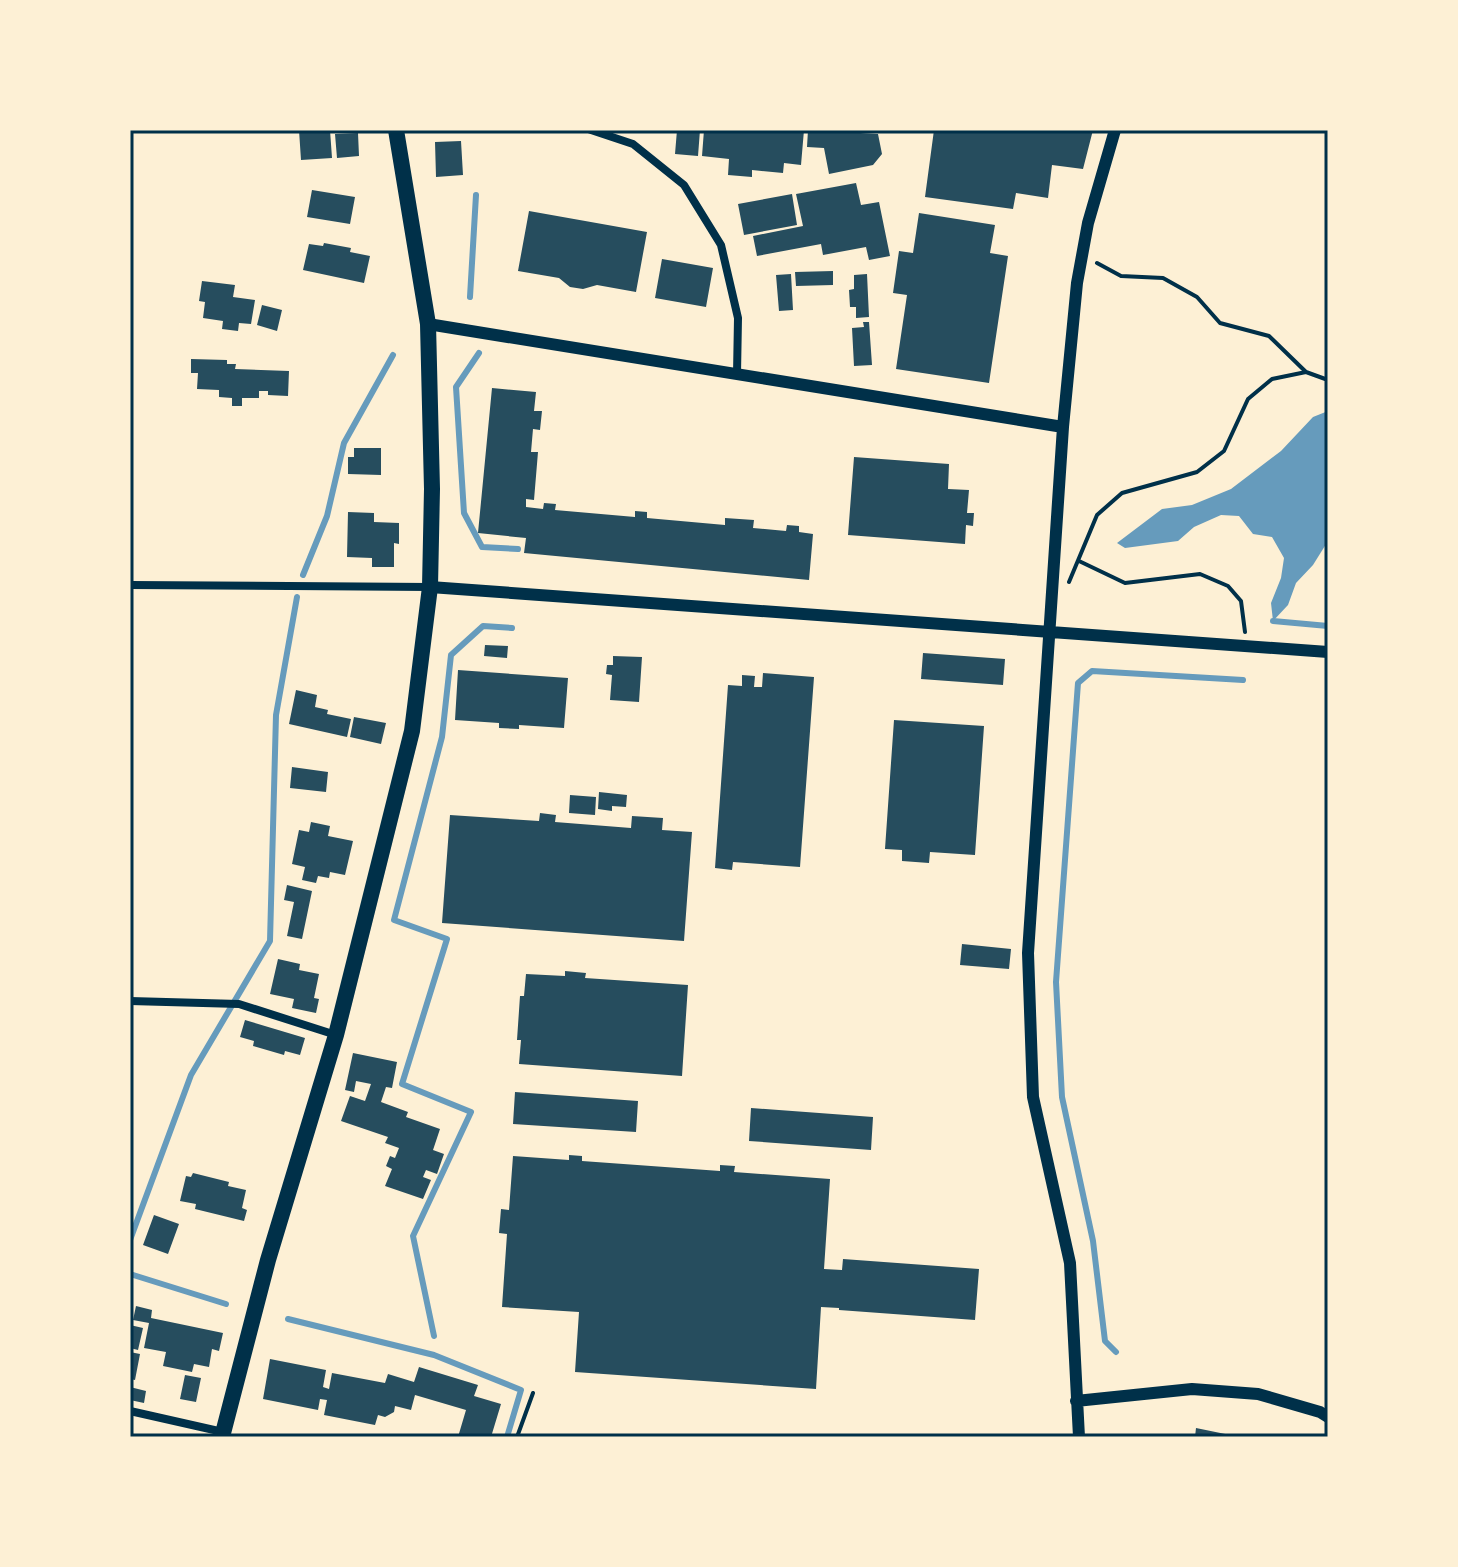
<svg xmlns="http://www.w3.org/2000/svg" width="1458" height="1567" viewBox="0 0 1458 1567" font-family="Quicksand,sans-serif">
<style>
.water{fill:#669bbc}
.lines{fill:none;stroke-linecap:round;stroke-linejoin:round}
.stream{stroke:#669bbc;stroke-width:6}
.building{fill:#264d5e}
.path{stroke:#003049;stroke-width:4}
.minor{stroke:#003049;stroke-width:8}
.tertiary{stroke:#003049;stroke-width:12}
.primary{stroke:#003049;stroke-width:16}
.neatline{fill:none;stroke:#003049;stroke-width:3}
</style>
<rect width="100%" height="100%" fill="#fdf0d5"/>
<path class="water" d="M1328,411V541L1313,565L1296,583L1288,605L1273,621L1271,603L1281,578L1284,558L1272,537L1253,534L1239,516L1221,515L1194,527L1178,541L1125,548L1117,543L1162,509L1192,505L1231,489L1281,451L1313,417Z"/>
<g class="lines">
<path class="stream" d="M470,297L476,195
M479,353L456,387L464,513L482,547L518,549
M303,575L327,516L344,443L393,355
M1273,621L1328,626
M130,1240L191,1075L270,941L276,715L297,597
M130,1274L226,1304
M288,1319L434,1355L521,1390L507,1437
M434,1336L413,1236L471,1112L402,1084L447,939L394,920L442,737L451,655L483,626L512,628
M1116,1352L1105,1341L1093,1241L1062,1097L1056,982L1078,683L1092,671L1243,680"/>
</g>
<path class="building" d="M299,130H330L332,158L301,160Z
M677,130H700L698,156L675,154Z
M704,130H804L801,165L784,163L783,173L752,170V177L728,175L729,159L702,156Z
M808,130L878,134L882,154L873,165L829,174L824,148L807,147Z
M934,130H1093L1083,169L1052,165L1048,198L1016,193L1013,209L925,197Z
M358,133L359,156L337,158L335,134Z
M461,141L463,175L436,177L435,142Z
M856,183L861,205L879,202L890,256L869,260L866,247L823,255L821,244L757,256L753,236L803,226L796,194Z
M312,190L355,197L350,224L307,217Z
M792,194L797,225L744,235L738,204Z
M529,211L647,232L636,292L597,285L583,289L570,287L559,278L518,271Z
M919,213L995,225L990,253L1008,256L989,383L896,369L907,295L893,293L899,251L913,253Z
M324,243L351,248L350,252L370,256L364,283L303,270L309,244L323,246Z
M662,259L713,268L706,307L655,298Z
M833,271V285L796,286L795,272Z
M791,274L793,310L779,311L776,275Z
M867,274L869,317L856,318V307H850L849,290L854,289V275Z
M202,281L235,285L233,297L255,300L251,324L239,323L238,331L222,329L223,321L203,318L205,302L199,301Z
M262,305L282,310L277,331L257,325Z
M863,322H869L872,365L854,366L852,328L864,327Z
M191,359L227,360V364H236L235,369L289,371L288,396L268,395V391H259V398H242V406H232V398L219,397V390L197,389L198,373H191Z
M492,388L536,392L534,411H542L540,430L533,429L531,452H538L534,500L526,499V507L543,509L544,503L556,504L555,510L635,517V511L647,512V518L725,525V518L754,520L753,528L786,531L787,525L799,526V532L813,534L809,580L524,553L526,538L478,533Z
M354,448H381V475L348,474V457H354Z
M854,457L949,464L948,489L969,490L967,513H974L973,526L966,525L965,544L848,535Z
M348,512L374,513V522L399,523V544L394,543V567H372V558L347,557Z
M485,645L508,646L507,658L484,656Z
M923,653L1005,659L1003,685L921,679Z
M613,656L642,657L639,702L610,700L612,675L606,674L607,665H613Z
M458,670L568,678L564,728L519,725V729L499,728V723L455,720Z
M763,673L814,677L800,867L733,862L732,870L715,868L728,685L742,686V675L755,676L754,687H762Z
M296,690L317,695L315,707L328,710L327,714L351,719L347,737L289,724Z
M354,717L386,723L381,744L350,737Z
M894,720L984,726L975,855L930,852L929,863L902,861V850L885,849Z
M292,767L328,772L326,792L290,788Z
M599,792L627,795L626,807L612,806V811L598,809Z
M570,795L596,797L595,815L569,813Z
M540,813L556,815L555,822L631,828L632,816L663,818L662,830L692,832L684,941L442,923L450,815L539,821Z
M311,822L330,826L328,836L353,841L345,875L330,872L329,878L318,876L316,883L302,880L305,867L292,864L299,830L309,832Z
M287,885L312,891L302,939L287,936L294,902L284,900Z
M962,944L1011,949L1009,969L960,965Z
M278,959L300,964L299,970L319,974L314,998L319,999L316,1013L292,1008L294,999L270,994Z
M565,971L586,973L585,978L688,985L682,1076L519,1064L521,1040H517L520,996H524L526,974L565,976Z
M245,1020L305,1038L300,1055L285,1051L284,1055L253,1046L254,1041L240,1037Z
M353,1053L397,1062L392,1088L386,1087L381,1102L408,1112L406,1117L440,1129L433,1150L444,1154L437,1174L426,1170L423,1177L431,1180L423,1199L385,1186L392,1169L386,1166L390,1156L395,1158L399,1148L385,1143L388,1137L341,1121L350,1096L365,1101L371,1084L356,1081L354,1092L345,1090Z
M515,1092L638,1101L636,1132L513,1124Z
M751,1108L873,1117L871,1150L749,1141Z
M569,1155L582,1156V1161L720,1171V1165L735,1166L734,1172L830,1179L824,1269L842,1270L843,1259L979,1269L975,1320L839,1310V1308L821,1307L816,1389L575,1372L579,1312L502,1307L507,1234L499,1233L501,1209L509,1210L513,1156L569,1160Z
M193,1173L229,1182L228,1186L246,1190L242,1208L247,1210L244,1221L195,1209L196,1204L180,1201L186,1176L191,1177Z
M154,1215L179,1224L168,1254L143,1245Z
M136,1306L152,1310L151,1318L223,1333L219,1351L212,1349L209,1367L194,1364L192,1372L163,1366L166,1352L144,1348L149,1323L133,1320Z
M130,1325L143,1328L138,1350L130,1348Z
M130,1352L140,1354L135,1380L130,1379Z
M270,1359L326,1370L323,1387L329,1389L332,1373L385,1383L388,1374L414,1382L419,1367L478,1385L474,1396L501,1404L491,1437H458L466,1410L415,1395L411,1410L395,1406L394,1412L385,1417L378,1415L375,1425L324,1415L327,1400L320,1399L318,1410L263,1399Z
M185,1375L201,1378L196,1402L180,1399Z
M130,1387L146,1391L144,1403L130,1400Z
M1196,1428L1235,1436V1437H1195Z"/>
<g class="lines">
<path class="path" d="M1097,263L1121,276L1163,278L1197,297L1220,323L1269,336L1306,372L1328,380
M1079,561L1125,583L1200,574L1228,586L1241,601L1245,632
M1069,582L1097,515L1122,493L1197,472L1224,451L1248,399L1272,379L1306,372
M517,1437L533,1393"/>
<path class="minor" d="M591,130L633,144L684,185L721,245L738,318L737,374
M130,585L430,587
M130,1001L239,1004L336,1035
M130,1411L223,1432"/>
<path class="tertiary" d="M428,324L1063,427
M430,587L1328,652
M1076,1401L1192,1389L1258,1394L1320,1412L1328,1417
M1079,1437L1070,1263L1033,1097L1028,953L1063,427L1077,283L1088,223L1115,130"/>
<path class="primary" d="M222,1437L268,1260L336,1035L412,731L430,587L432,489L428,324L396,130"/>
</g>
<rect width="1458" height="1567" fill="none" stroke="#fdf0d5" stroke-width="264"/>
<rect x="132" y="132" width="1194" height="1303" class="neatline"/>
</svg>
